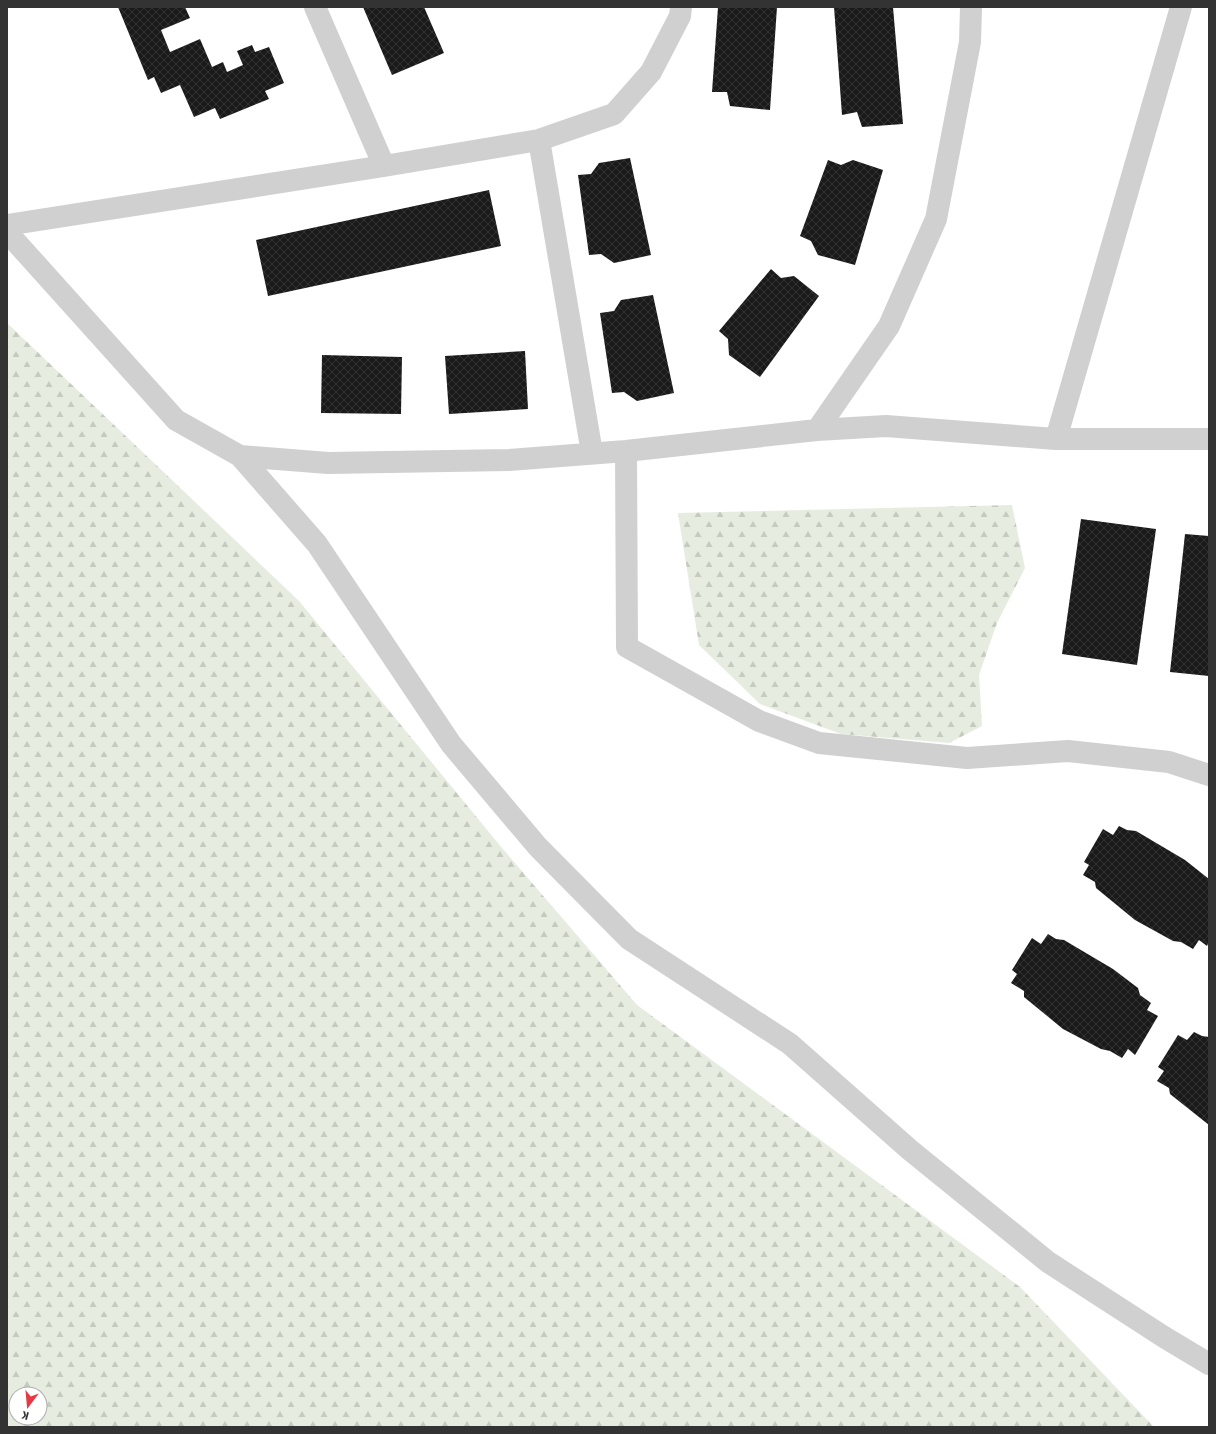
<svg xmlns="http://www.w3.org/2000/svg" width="1216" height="1434" viewBox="0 0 1216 1434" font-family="'Fira Sans Condensed',sans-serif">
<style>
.forest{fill:url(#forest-firs);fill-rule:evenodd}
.building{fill:url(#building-cross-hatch)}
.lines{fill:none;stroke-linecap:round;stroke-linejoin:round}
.minor{stroke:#d0d0d0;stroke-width:22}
</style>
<defs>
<pattern id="forest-firs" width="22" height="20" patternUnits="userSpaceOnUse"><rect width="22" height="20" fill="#e6ecdf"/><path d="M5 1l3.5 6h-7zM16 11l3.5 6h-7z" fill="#c6cbc0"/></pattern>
<pattern id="building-cross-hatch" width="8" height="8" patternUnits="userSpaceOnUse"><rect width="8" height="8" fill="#1a1a1a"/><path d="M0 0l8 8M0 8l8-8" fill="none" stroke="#333"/></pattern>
</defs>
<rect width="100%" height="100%" fill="#fff"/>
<path class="forest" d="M7,323L299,601L502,848L637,1005L1020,1287L1154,1427H7ZM16,1394H40V1418H16Z
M1012,505L1025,568L997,623L979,675L982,726L949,743L841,734L760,704L699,645L678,513Z"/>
<path class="building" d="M118,7H185L190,18L161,30L170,52L200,39L212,67L223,62L227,72L243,65L237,51L252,45L255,52L269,47L284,83L265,91L269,99L220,119L215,108L194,117L180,85L161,93L154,77L148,80Z
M363,7H424L444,53L392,75Z
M718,7H777L770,110L730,106L727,92H712Z
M834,7H893L903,124L862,127L857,112L842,115Z
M630,158L651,255L614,263L601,254L589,255L578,175L591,174L599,163Z
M828,160L841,165L853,160L883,170L855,265L818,255L811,241L800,236Z
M489,190L501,246L268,296L256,240Z
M771,269L781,278L794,276L819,296L760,377L729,355L728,339L719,331Z
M653,295L674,393L637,401L624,392L612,393L600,313L614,311L621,300Z
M525,351L528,409L449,414L445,356Z
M322,355L402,357L401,414L321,413Z
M1081,519L1156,529L1137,665L1062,654Z
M1185,534L1209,536V676L1170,672Z
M1119,826L1127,830L1136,831L1185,860L1209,879V942L1207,946L1199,940L1193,949L1181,942L1173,941L1135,920L1096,888L1095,882L1083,875L1089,865L1084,862L1103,829L1113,835Z
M1048,934L1056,939L1064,940L1113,969L1138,988L1140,995L1151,1003L1147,1010L1158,1016L1135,1055L1128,1049L1122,1058L1110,1051L1101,1049L1063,1029L1024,997V991L1011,983L1017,974L1012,970L1032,938L1041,944Z
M1194,1032L1202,1036L1209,1037V1125L1170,1094L1169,1088L1157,1081L1164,1071L1158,1067L1178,1035L1187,1040Z"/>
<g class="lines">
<path class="minor" d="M315,7L384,166
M539,140L592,453
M7,225L384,166L539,140L614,114L651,72L680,16L681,7
M7,232L176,420L240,456L328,463L509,460L626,451L817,430L886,426L1056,439H1209
M817,430L889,326L936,219L970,42L971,7
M1056,439L1181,7
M626,451L627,647L759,721L819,743L967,758L1068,751L1169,762L1209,775
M240,456L317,544L451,744L538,847L629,939L790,1044L910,1150L1048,1262L1164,1337L1209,1364"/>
</g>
<rect width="1216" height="1434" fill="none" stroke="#333333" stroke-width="16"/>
<g transform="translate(28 1406) rotate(196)"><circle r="19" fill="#ffffff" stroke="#adadad"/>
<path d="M0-3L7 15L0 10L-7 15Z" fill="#e63946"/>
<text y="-6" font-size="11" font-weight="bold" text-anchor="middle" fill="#333333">K</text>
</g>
</svg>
